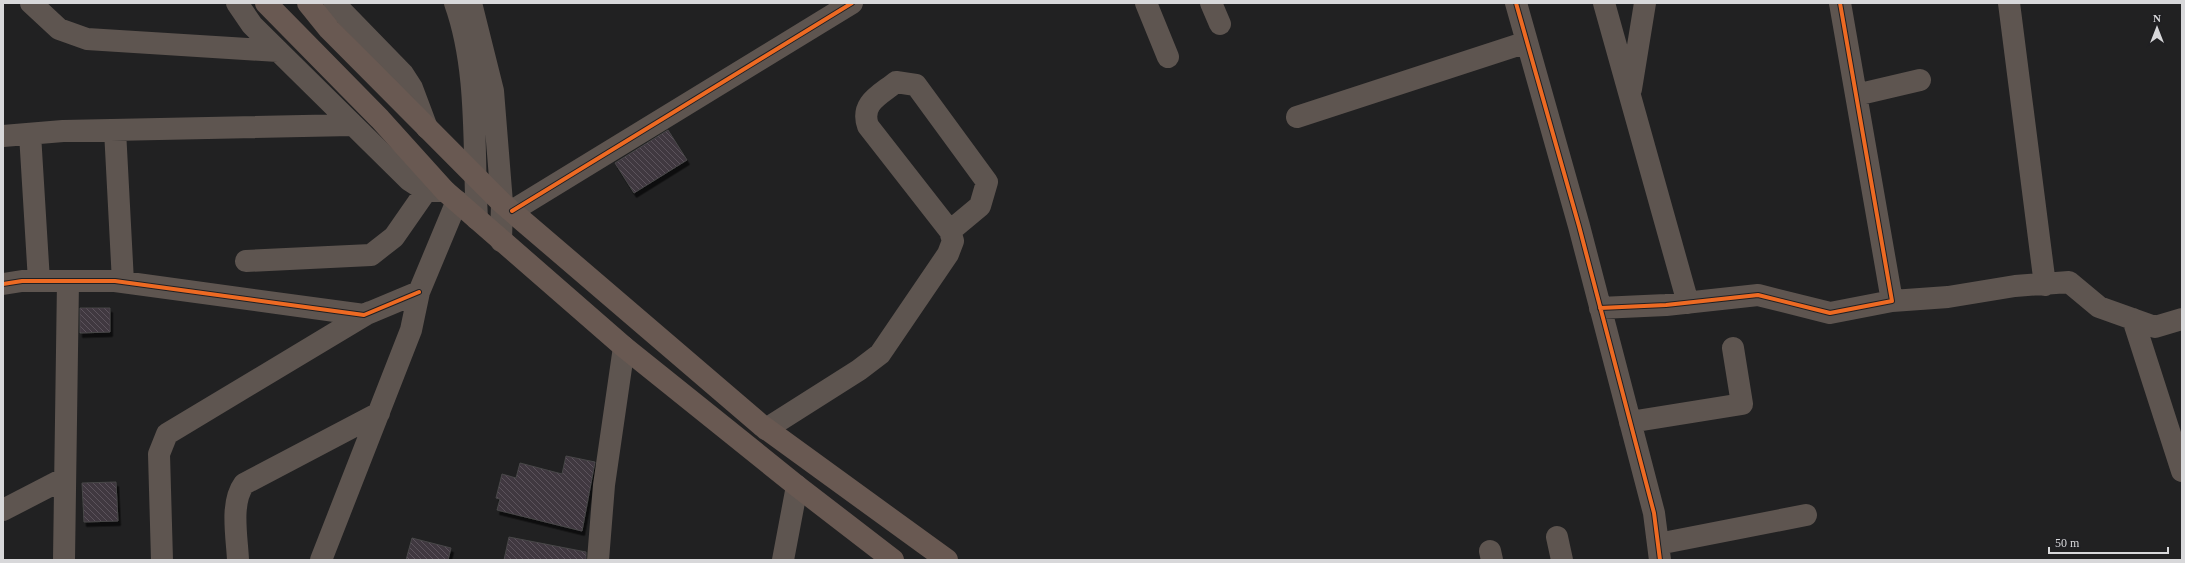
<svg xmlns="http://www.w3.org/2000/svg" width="2185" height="563" viewBox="0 0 2185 563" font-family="'Times New Roman',serif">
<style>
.building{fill:url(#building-back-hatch);stroke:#484748;filter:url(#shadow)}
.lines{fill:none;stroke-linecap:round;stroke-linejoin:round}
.minor{stroke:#5e5550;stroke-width:22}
.highway{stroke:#695952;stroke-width:22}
.cycleway-casing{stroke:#202023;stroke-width:6}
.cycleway{stroke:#ed6a23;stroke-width:4}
</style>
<defs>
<pattern id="building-back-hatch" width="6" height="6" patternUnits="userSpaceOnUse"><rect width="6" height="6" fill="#413741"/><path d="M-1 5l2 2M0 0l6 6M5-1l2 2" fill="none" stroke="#5c535c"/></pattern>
<filter id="shadow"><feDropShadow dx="2.5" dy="4.5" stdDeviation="0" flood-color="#0009"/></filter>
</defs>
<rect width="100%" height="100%" fill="#212122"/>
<path class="building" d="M668,130L687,160L634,193L615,163Z
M80,308H110V332L80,333Z
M566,456L595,462L582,531L497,510L500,499L496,498L502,474L516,478L520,463L562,474Z
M116,482L118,521L84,522L82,483Z
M509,537L586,552V560H504Z
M412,538L451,548L448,560H406Z"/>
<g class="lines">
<path class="minor" d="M31,3L59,29L87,39L278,51
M237,3L252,25L409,180L426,191H445
M334,3L403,74L412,88L427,128
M455,3C479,70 473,149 477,219
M471,3L493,91L502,203L501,241
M1146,3L1168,57
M1211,3L1220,24
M1516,3L1579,226L1654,513L1660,560
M1604,3L1688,303
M2009,3L2045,285
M1631,89L1645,3
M1856,95L1920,80
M1297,117L1527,42
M115,130L123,282
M30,134L39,281
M3,136L63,131L352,125
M512,211L852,3
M246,261L371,255L394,237L426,191
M3,284L22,281H115L364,315L419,292
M1892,301L1948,297L2015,286L2069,282L2099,307L2155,327L2182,319
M1600,308L1666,305L1758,295L1830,313L1892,301L1840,3
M2133,319L2182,471
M1630,422L1742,404L1733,348
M766,429L859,370L880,354L948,254L953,241L950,231L868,126C860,103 880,95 896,82L916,85L987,182L980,206L950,231
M3,510L65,478
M1557,537L1562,560
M1658,544L1806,515
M1490,551L1492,560
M64,560L68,281
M162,560L159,454L167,434L370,312
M238,560C237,537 230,503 244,484L379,413
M321,560L411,330L419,292L457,201
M598,560L604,485L624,347
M783,560L797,486"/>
<path class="highway" d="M266,3L380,119L445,191L624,347L797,486L893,560
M308,3L329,29L502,203L761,425L947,560"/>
<g class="cycleway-casing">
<path id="cycleway" d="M1516,3L1579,226L1654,513L1660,560
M512,211L852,3
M3,284L22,281H115L364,315L419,292
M1600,308L1666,305L1758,295L1830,313L1892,301L1840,3"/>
</g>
<use href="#cycleway" class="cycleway"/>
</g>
<rect width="2185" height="563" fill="none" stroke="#d8d8da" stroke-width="8"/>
<g transform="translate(2157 28)" stroke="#202023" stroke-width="3" paint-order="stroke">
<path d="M0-3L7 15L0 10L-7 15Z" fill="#d8d8da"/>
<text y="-6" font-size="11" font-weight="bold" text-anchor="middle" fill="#d8d8da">N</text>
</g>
<path d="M2049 547v6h119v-6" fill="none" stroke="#d8d8da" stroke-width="2"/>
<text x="2055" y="547" font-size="12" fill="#d8d8da" stroke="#202023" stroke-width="3" paint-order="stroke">50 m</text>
</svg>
